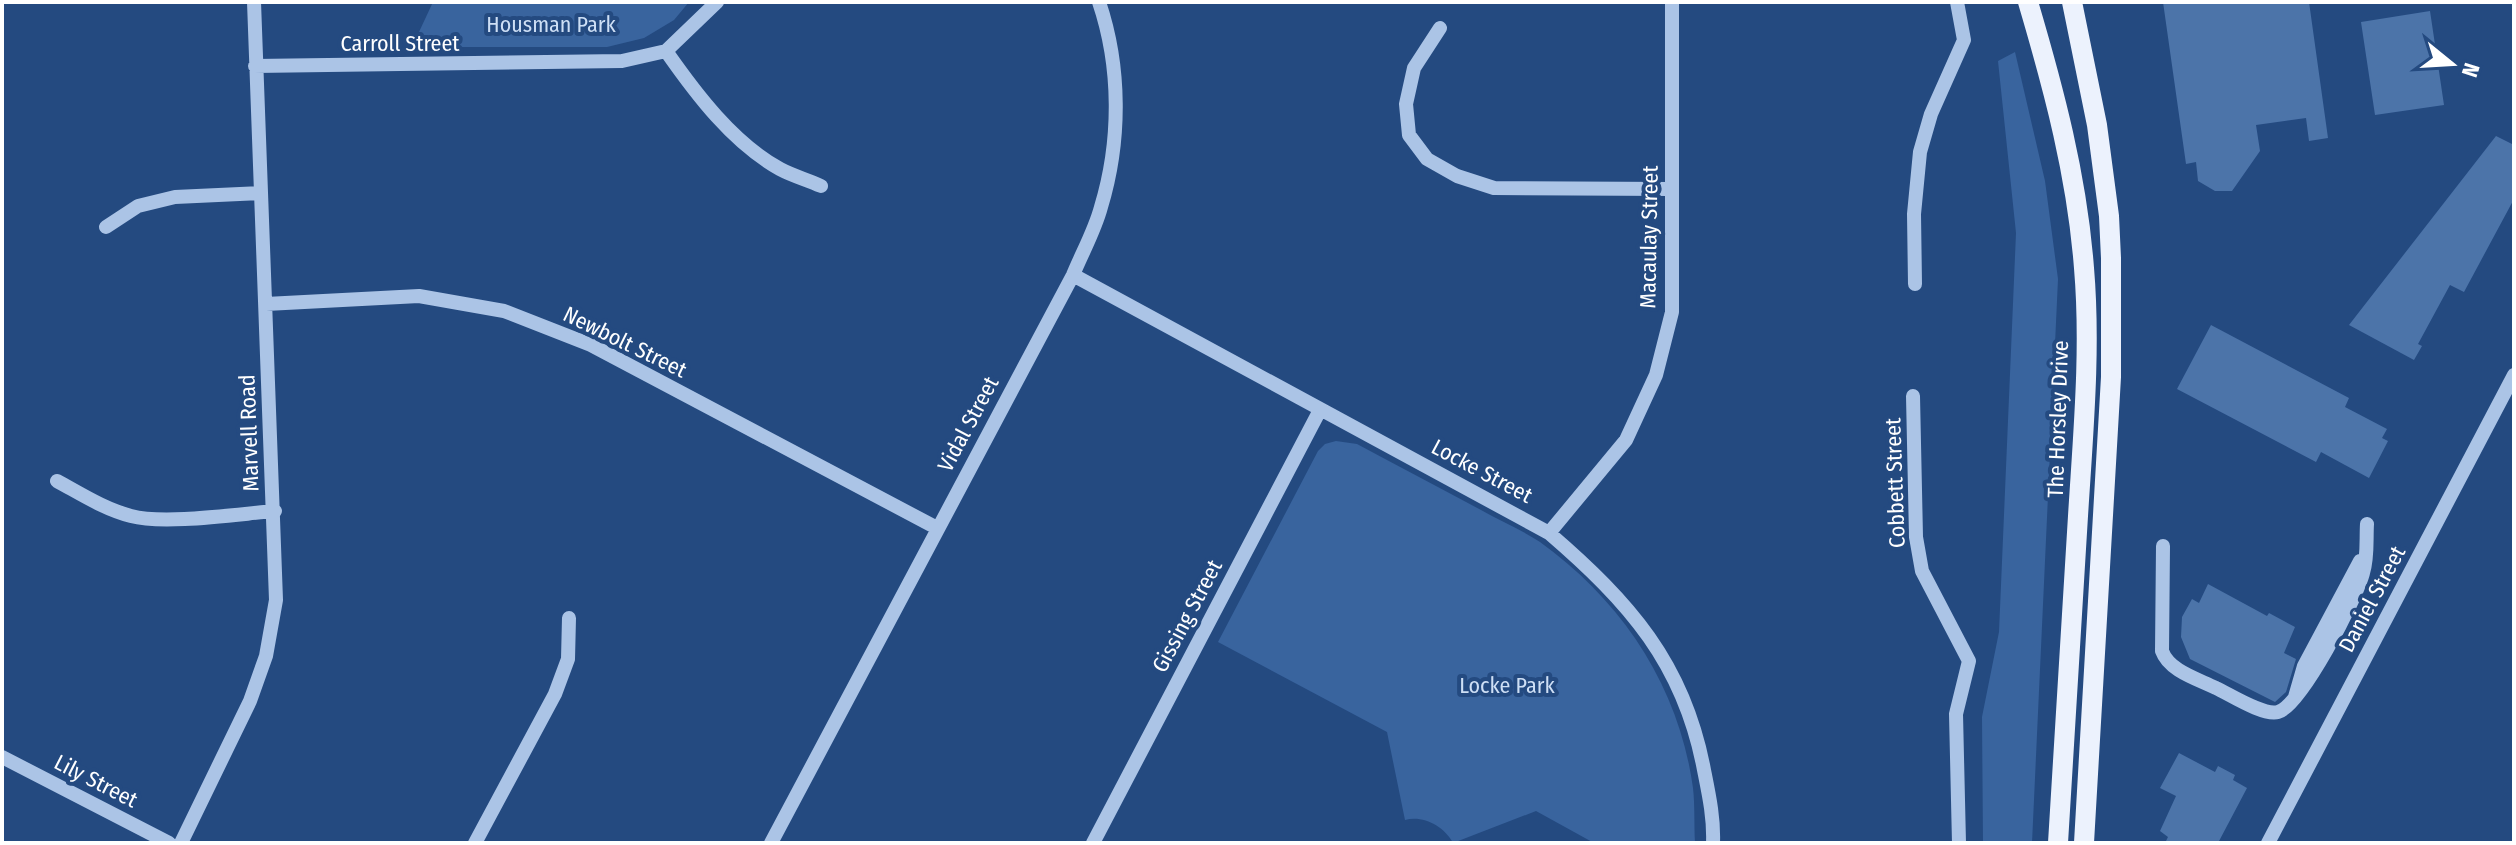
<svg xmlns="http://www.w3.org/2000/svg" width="2516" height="845" viewBox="0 0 2516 845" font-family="'Fira Sans Condensed',sans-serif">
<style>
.green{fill:#39649e}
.building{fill:#4c74a9}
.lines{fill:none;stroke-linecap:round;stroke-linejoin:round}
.minor{stroke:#abc4e6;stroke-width:14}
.major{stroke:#ecf2fd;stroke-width:20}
.labels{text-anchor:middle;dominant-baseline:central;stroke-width:8;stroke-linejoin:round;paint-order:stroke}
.park-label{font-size:22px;fill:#cedff5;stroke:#244a80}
.street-label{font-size:22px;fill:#fff;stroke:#244a80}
</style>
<rect width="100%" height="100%" fill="#244a80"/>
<path class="green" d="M433,2H689L674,20L644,38L607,47H412Z
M2015,52L2045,181L2058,279L2032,843H1983L1982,717L1999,632L2016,233L1998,61Z
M1336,441L1357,444C1398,466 1440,488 1481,510C1500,521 1522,530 1540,542C1622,601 1679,686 1693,788C1695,806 1694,825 1695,843H1594L1536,811L1453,843C1444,826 1423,815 1405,820L1387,732L1218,642L1318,451L1325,444Z"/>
<path class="building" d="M2163,2H2309L2328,138L2309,141L2306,118L2256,125L2260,151L2232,191H2215L2198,181L2196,162L2186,164Z
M2430,11L2444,105L2375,115L2361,22Z
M2496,136L2514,145V199L2464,292L2450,285L2418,344L2422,346L2414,360L2349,325Z
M2211,325L2349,398L2345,407L2387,429L2382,438L2388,441L2369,478L2321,452L2316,462L2177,389Z
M2208,584L2267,616L2269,613L2295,627L2284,653L2296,659L2286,692L2275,702L2190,659L2181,637L2182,617L2192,599L2199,603Z
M2179,753L2215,772L2218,766L2235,775L2233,780L2247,788L2218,843H2165L2168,837L2160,831L2176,796L2160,788Z"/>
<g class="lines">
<path class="minor" d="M1440,28L1414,68L1406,104L1409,135L1427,159L1457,176L1494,188L1671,189
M666,51C696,94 733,143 780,169C793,176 808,180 821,186
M255,66L622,61L666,51L717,2
M106,227L138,206L175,197L260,193
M1073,275L1549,533C1629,602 1684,663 1704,770C1709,795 1714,818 1713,843
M1915,284L1914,214L1920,152L1931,114L1964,40L1957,2
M266,304L419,296L504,311L591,345L937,528
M1913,396L1916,537L1922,571L1969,661L1956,714L1959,843
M57,481C81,494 104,509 131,516C164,525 238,514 275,511
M1549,533L1626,440L1656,375L1672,312V2
M2163,546L2162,651C2169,671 2198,679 2216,688C2231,695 2263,716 2278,712C2301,706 2357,597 2363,573C2368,557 2366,539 2367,524
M2295,697L2304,666L2360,561
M2,757L169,843
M181,843L250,701L266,656L276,600L254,2
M475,843L555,694L568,659L569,618
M771,843L1073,275C1082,253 1095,230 1101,207C1121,141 1121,67 1099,2
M1093,843L1320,410
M2268,843L2514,375"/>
<path class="major" d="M2028,2C2054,90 2077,176 2084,268C2091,350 2083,435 2078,516C2071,625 2064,734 2058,843
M2072,2L2097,125L2109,216L2111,258V377L2084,843"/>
</g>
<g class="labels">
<g class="park-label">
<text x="551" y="24">Housman Park</text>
<text x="1507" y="685">Locke Park</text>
</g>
<g class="street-label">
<text x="400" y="43">Carroll Street</text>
<text transform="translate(1649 237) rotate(-89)">Macaulay Street</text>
<text transform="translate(625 342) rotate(26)">Newbolt Street</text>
<text transform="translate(2058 419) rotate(-88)">The Horsley Drive</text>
<text transform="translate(968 424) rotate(-62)">Vidal Street</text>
<text transform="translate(249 433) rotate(-92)">Marvell Road</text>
<text transform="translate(1482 471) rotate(28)">Locke Street</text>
<text transform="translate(1895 483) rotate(-92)">Cobbett Street</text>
<text transform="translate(2372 599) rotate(-62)">Daniel Street</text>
<text transform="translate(1187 616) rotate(-62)">Gissing Street</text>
<text transform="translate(96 781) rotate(27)">Lily Street</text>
</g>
</g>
<rect width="2516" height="845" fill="none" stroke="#ffffff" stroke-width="8"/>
<g transform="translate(2452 64) rotate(108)" stroke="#244a80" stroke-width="6" paint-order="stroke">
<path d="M0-6L14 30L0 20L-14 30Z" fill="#ffffff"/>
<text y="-12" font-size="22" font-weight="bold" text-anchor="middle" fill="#ffffff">N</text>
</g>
</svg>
